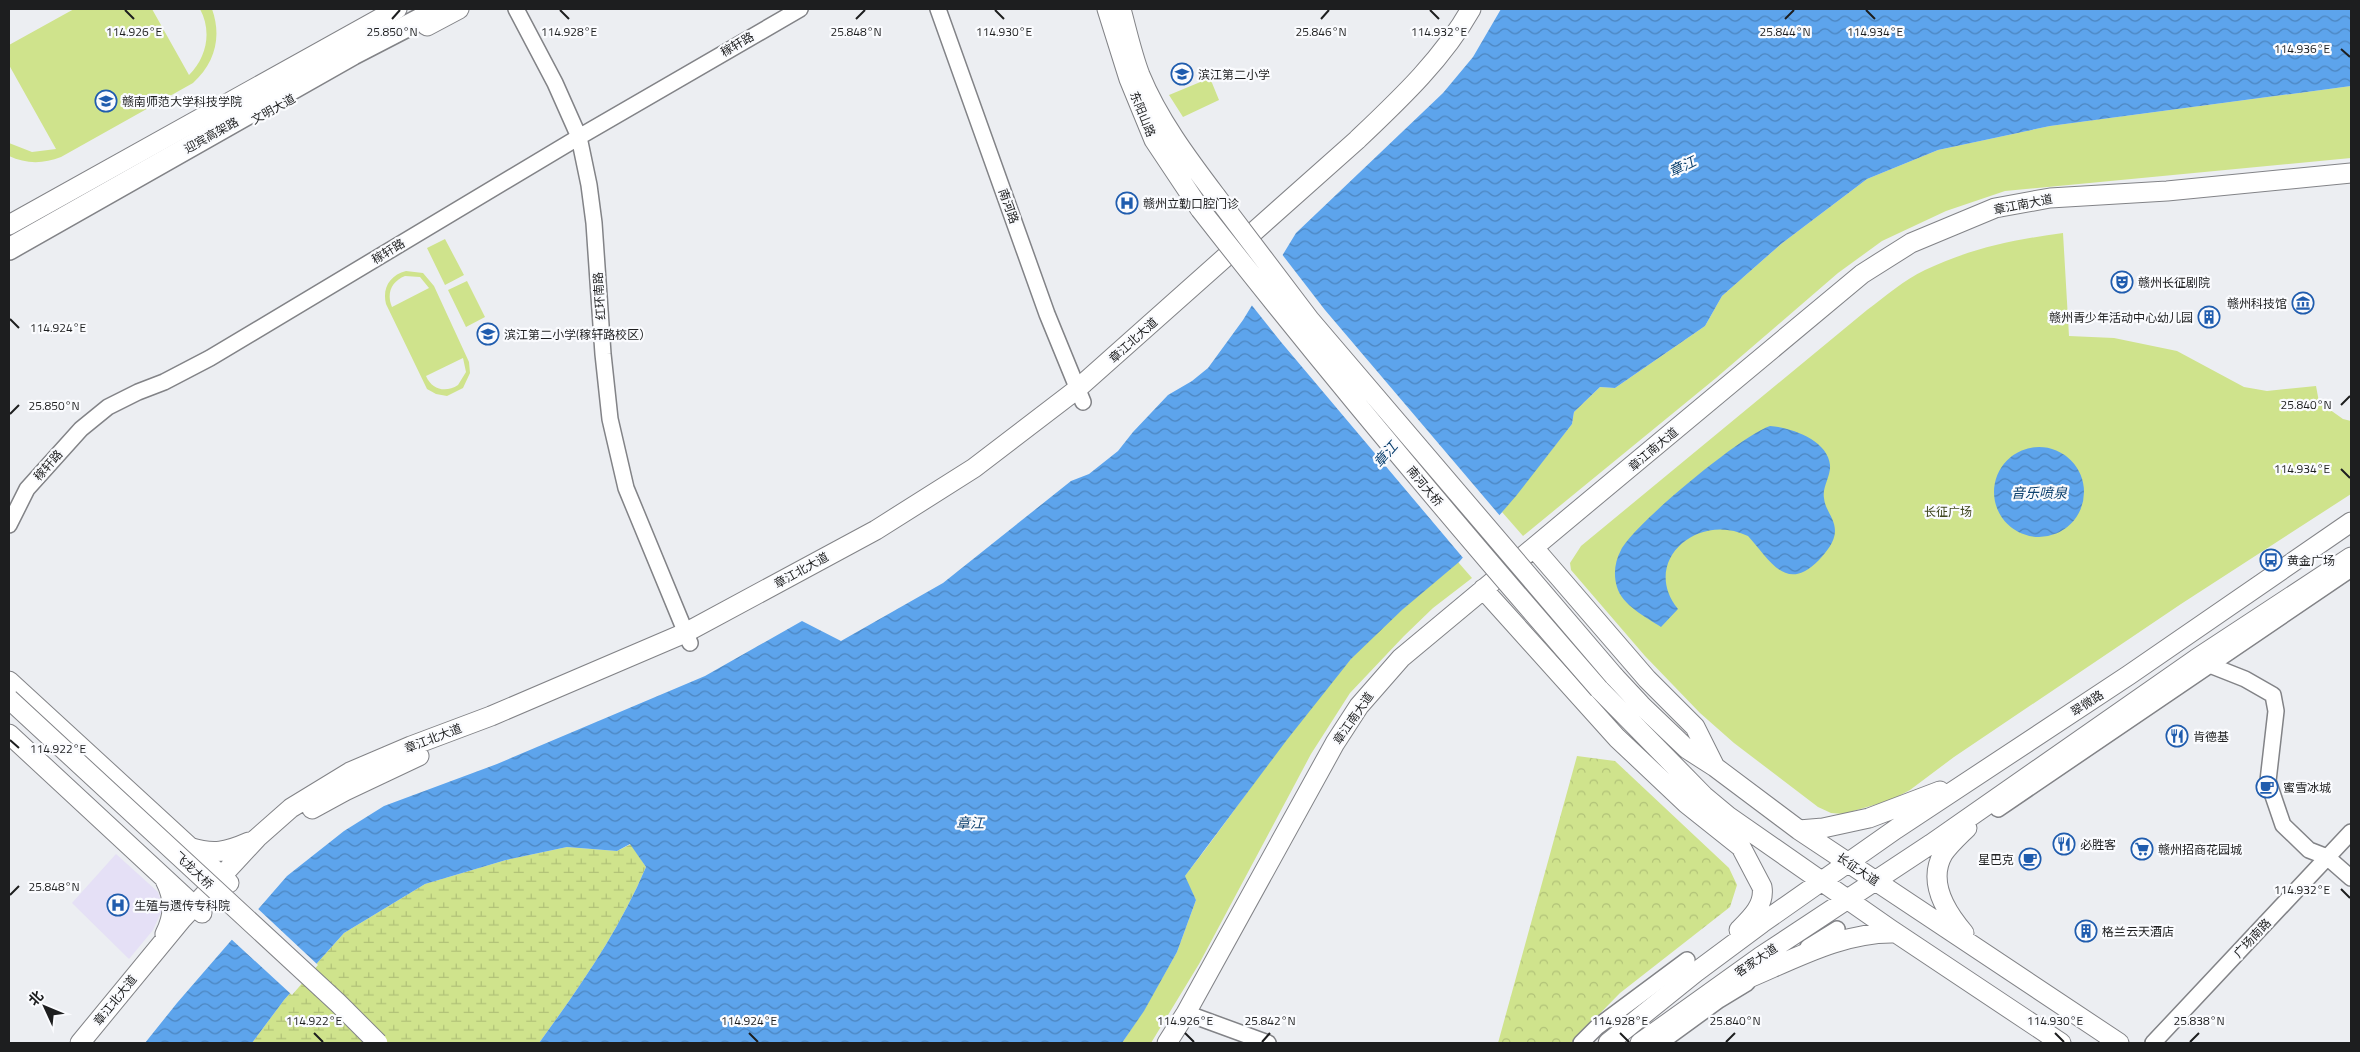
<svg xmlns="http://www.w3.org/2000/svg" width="2360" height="1052" viewBox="0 0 2360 1052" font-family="'Titillium Web','Noto Sans SC',sans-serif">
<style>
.medical{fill:#e5e0f6}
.green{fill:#cfe38c;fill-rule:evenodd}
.forest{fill:url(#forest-crowns)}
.wetland{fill:url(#wetland-marsh)}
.water{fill:url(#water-waves)}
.pier{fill:#eceef2}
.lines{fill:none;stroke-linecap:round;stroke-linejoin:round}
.minor-casing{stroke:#828387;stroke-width:18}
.major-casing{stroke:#828387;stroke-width:21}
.highway-casing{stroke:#828387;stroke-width:24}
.minor{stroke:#fff;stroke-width:15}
.major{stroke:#fff;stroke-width:19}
.highway{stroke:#fff;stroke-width:21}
.major-bridge-casing{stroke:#828387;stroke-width:21;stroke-linecap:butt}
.major-bridge{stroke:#fff;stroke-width:19}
.ticks{fill:none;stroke:#1d1e1f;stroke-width:2}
.labels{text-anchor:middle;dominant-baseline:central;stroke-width:4.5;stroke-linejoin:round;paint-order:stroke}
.street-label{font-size:12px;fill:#1d1e1f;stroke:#fafbfe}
.poi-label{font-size:12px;fill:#1d1e1f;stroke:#fafbfe;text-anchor:start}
.park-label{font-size:12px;fill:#3f471e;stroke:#fafbfe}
.water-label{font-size:14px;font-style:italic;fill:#0c416f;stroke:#fafbfe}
.ticks-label{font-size:12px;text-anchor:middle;fill:#1d1e1f;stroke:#fafbfe;stroke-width:4.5;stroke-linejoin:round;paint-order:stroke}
</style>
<defs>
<pattern id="forest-crowns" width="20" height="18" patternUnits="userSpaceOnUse" patternTransform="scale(1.25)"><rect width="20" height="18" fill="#cfe38c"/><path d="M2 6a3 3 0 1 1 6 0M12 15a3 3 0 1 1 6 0" fill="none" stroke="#b1c278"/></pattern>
<pattern id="wetland-marsh" width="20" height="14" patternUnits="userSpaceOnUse" patternTransform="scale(1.25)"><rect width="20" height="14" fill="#cfe38c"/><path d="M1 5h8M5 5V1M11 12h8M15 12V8" fill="none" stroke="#b1c278"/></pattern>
<pattern id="water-waves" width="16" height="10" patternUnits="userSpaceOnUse" patternTransform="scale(1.25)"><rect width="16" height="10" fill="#5da4ec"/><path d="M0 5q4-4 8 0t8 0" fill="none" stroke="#4c85bf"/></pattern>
</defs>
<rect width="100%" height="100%" fill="#eceef2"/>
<path class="medical" d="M116,854L158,892L163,908L153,930L129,959L72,903Z"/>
<path class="green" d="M74,9H152L189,75C207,57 212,31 200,9H212C222,37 215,63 193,83L61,157C43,164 26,164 9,156V143L32,152L56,149L9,65V45Z
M1210,78L1219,100L1183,117L1169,95Z
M2351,86V158L2005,191L1946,211L1882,241L1838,273L1716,378L1523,536L1502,512L1572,424L1574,412L1600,387L1615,388L1705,326L1722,296L1781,244L1867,179L1938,150L2050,126Z
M2063,233L2069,336L2114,338L2177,351L2244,387L2267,391L2316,386L2319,402L2343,419L2351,421V494L2181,604L1954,757L1910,790L1891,800L1843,814L1831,813L1818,807L1734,743L1700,713L1645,656L1571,570L1570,563L1581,546L1867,310C1886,296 1904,280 1925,270C1972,248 2012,240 2063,233Z
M445,239L464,275L445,285L427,248Z
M406,271L423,273L434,286L469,362L470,373L463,388L447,396L436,394L427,389L386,304C382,288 390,275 406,271ZM405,276L420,277L429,288L392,307C386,293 392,281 405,276ZM463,358L466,372L458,385C446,393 432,390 426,376Z
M467,281L485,317L466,327L448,290Z
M1458,562L1472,578L1433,608L1404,636L1350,693L1311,754L1199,964L1151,1043H1122L1144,1010L1177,952L1196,900L1184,877C1241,805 1290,727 1351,659C1383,623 1422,593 1458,562Z"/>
<path class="forest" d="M1577,756L1615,761L1729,868L1737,885L1730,907L1620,993L1571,1043H1498Z"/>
<path class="wetland" d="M631,844L646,867C619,931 579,988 539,1043H252L284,1000L344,933L425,884L506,860L567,847L617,851Z"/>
<path class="water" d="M1501,9H2351V86L2050,126L1938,150L1867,179L1781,244L1722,296L1705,326L1615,388L1600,387L1574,412L1572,424L1516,496L1459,562L1402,610L1351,659L1286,741L1185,876L1196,900L1177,952L1144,1011L1122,1043H539C579,988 619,931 646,867L630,844L617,851L567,847L506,860L425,884L344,933L284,1000L252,1043H145L177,1003L287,876L344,831L384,806L497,764L705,676L802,621L841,641L943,583L1071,481L1089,474L1118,451L1133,432L1168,395L1192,381L1208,368L1243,320L1296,233L1443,93L1473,57Z
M1770,426C1790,427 1828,440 1830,465C1831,476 1822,487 1824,498C1825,510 1835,518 1835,531C1835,542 1826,552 1819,560C1786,594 1770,560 1748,536C1697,511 1640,562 1678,609L1661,627C1646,617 1622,605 1617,587C1613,574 1615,561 1621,550C1634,524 1742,435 1770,426Z
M1994 492a45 45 0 1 1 90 0a45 45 0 1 1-90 0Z"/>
<path class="pier" d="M1281,253L1325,310L1501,517L1464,559L1281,342L1250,303Z
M256,907L318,965L292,995L230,938Z"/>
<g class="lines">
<g class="minor-casing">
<path id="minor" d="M516,9L555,83L579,137L589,185L594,223L603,354L610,419L626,488L690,643
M938,9L1047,314L1083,402
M9,525L27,489L81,429L108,407L138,392L164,382L210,358L579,137L800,9
M2202,662L2245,679L2273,695L2276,711L2268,781L2283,825L2309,850L2327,857L2351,878
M1998,809L2351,569
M1808,947L1837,929
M1186,1013L1268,1043
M1581,1043L1597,1027L1687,960
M1660,1043L1719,1000L1747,983
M2153,1043L2351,832"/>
</g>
<g class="major-casing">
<path id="major" d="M1107,9L1129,79L1154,140L1200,209
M1121,9C1127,31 1132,54 1140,75C1158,119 1188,159 1216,196
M427,26L459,9
M9,225L397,9
M1534,548L1647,679L1695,727L1714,765
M1483,589L1617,738L1687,804L1741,847L1762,887C1765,905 1751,918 1739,930
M1614,676L1641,705L1687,749L1715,767L1799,830L2119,1043
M9,681L229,883
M1599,689L1704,796L1728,816L1890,929L2061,1043
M9,734L202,913
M312,809L345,791L419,756
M1799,830L1823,828L1869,818L1940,791
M189,847C214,855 226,852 249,842
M1964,933C1946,912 1927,882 1943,854C1949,845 1959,836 1967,828
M165,934C174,916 175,899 165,880
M1732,985C1784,965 1839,931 1896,933
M80,1043L182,919L257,838L291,808L350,772L411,746L491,716L685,633L876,530L974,468L1076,390L1357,140C1399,100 1442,60 1471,9
M1167,1043L1186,1013L1335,743L1359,706L1401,658L1862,274L1911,243L1995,208L2050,198L2167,191L2351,173
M1608,1043L1696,972L1762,923L1896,829L2129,675L2351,522
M1640,1043L1760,957L1931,844L2196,659L2351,557"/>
</g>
<g class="highway-casing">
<path id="highway" d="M9,249L353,54L440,9"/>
</g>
<use href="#minor" class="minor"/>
<use href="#major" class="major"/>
<use href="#highway" class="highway"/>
<g class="major-bridge-casing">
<path id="major-bridge" d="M1216,196L1310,320L1614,676
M1200,209C1328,373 1462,532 1599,689
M9,699L338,1003L378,1043"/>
</g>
<use href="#major-bridge" class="major-bridge"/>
</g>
<path class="ticks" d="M125,10L134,19M560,10L569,19M995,10L1004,19M1430,10L1439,19M1866,10L1875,19M392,19L400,10M856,19L865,10M1321,19L1329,10M1785,19L1794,10M2341,49L2350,57M10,319L19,328M2341,405L2350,396M10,414L19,405M2341,469L2350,478M10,740L19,748M2341,889L2350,898M10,895L19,886M314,1033L323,1042M749,1033L758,1042M1185,1033L1194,1042M1620,1033L1629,1042M2055,1033L2064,1042M1262,1042L1270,1033M1726,1042L1735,1033M2190,1042L2199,1033"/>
<defs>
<g id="school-ring" transform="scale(1.125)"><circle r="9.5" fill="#fafbfe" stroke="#1f5cae" stroke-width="1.5"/><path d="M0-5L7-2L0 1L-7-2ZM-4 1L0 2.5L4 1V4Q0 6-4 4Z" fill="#1f5cae"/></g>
<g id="university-ring" transform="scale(1.125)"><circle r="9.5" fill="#fafbfe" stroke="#1f5cae" stroke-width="1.5"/><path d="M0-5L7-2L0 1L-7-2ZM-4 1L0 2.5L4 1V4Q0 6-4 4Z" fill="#1f5cae"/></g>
<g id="hospital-ring" transform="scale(1.125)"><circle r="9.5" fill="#fafbfe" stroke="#1f5cae" stroke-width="1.5"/><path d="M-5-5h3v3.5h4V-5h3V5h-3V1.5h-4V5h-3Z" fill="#1f5cae"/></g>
<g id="theatre-ring" transform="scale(1.125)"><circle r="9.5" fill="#fafbfe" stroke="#1f5cae" stroke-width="1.5"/><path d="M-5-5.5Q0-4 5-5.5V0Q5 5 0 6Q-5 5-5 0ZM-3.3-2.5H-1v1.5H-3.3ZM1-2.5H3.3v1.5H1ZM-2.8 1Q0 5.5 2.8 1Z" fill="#1f5cae"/></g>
<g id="museum-ring" transform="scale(1.125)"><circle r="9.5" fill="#fafbfe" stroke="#1f5cae" stroke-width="1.5"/><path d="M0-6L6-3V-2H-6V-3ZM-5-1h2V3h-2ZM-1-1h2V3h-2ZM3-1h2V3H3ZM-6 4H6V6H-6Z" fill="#1f5cae"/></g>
<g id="building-ring" transform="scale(1.125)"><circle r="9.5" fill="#fafbfe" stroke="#1f5cae" stroke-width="1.5"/><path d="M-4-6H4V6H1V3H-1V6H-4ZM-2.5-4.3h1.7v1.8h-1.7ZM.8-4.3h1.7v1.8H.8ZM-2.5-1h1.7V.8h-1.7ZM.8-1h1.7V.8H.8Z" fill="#1f5cae"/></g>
<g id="bus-ring" transform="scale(1.125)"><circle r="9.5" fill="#fafbfe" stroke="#1f5cae" stroke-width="1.5"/><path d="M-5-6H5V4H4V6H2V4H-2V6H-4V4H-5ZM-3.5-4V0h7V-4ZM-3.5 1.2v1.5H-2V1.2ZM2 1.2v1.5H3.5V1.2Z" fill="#1f5cae"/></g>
<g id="restaurant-ring" transform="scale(1.125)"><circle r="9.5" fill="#fafbfe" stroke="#1f5cae" stroke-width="1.5"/><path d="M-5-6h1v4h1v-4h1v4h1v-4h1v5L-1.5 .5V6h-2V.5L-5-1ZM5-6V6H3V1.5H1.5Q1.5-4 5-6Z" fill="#1f5cae"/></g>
<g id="cafe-ring" transform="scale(1.125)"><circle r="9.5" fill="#fafbfe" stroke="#1f5cae" stroke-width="1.5"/><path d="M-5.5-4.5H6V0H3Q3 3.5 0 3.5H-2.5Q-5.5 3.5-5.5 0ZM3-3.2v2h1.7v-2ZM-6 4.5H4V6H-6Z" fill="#1f5cae"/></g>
<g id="supermarket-ring" transform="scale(1.125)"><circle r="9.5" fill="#fafbfe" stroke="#1f5cae" stroke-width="1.5"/><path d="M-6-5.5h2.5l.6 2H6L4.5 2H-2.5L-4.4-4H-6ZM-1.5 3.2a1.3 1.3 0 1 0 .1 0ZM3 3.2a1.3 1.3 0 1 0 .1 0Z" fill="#1f5cae"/></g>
</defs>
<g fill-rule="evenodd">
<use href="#school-ring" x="1182" y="74"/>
<use href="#university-ring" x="106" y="101"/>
<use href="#hospital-ring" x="1127" y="203"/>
<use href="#theatre-ring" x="2122" y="282"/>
<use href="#museum-ring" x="2303" y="303"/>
<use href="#building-ring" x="2209" y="317"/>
<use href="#school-ring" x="488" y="334"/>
<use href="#bus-ring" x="2271" y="560"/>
<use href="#restaurant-ring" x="2177" y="736"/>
<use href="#cafe-ring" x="2267" y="787"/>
<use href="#restaurant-ring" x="2064" y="844"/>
<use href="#supermarket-ring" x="2142" y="849"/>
<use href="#cafe-ring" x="2030" y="859"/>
<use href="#hospital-ring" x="118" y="905"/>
<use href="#building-ring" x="2086" y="931"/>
</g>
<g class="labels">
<g class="street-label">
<text transform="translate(737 44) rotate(-30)">稼轩路</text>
<text transform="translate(273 109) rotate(-29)">文明大道</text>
<text transform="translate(1143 114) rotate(68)">东阳山路</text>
<text transform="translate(211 135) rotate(-29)">迎宾高架路</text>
<text transform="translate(2023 204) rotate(-11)">章江南大道</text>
<text transform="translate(1009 206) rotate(70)">南河路</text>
<text transform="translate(388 251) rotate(-31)">稼轩路</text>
<text transform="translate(599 296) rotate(-94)">红环南路</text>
<text transform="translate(1133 340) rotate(-42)">章江北大道</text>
<text transform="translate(1653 449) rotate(-40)">章江南大道</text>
<text transform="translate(48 465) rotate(-48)">稼轩路</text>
<text transform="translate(1425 486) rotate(50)">南河大桥</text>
<text transform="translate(801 570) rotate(-29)">章江北大道</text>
<text transform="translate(2087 703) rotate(-33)">翠微路</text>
<text transform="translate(1353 718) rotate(-55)">章江南大道</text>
<text transform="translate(433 738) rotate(-21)">章江北大道</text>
<text transform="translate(1858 869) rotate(34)">长征大道</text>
<text transform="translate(194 870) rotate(43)">飞龙大桥</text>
<text transform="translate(2252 938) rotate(-47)">广场南路</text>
<text transform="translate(1756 960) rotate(-34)">客家大道</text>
<text transform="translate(115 1000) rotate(-51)">章江北大道</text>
</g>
<g class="poi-label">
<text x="1198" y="74">滨江第二小学</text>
<text x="122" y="101">赣南师范大学科技学院</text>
<text x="1143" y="203">赣州立勤口腔门诊</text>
<text x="2138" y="282">赣州长征剧院</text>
<text x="2287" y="303" text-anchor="end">赣州科技馆</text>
<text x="2193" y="317" text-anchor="end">赣州青少年活动中心幼儿园</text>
<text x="504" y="334">滨江第二小学(稼轩路校区）</text>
<text x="2287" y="560">黄金广场</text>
<text x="2193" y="736">肯德基</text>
<text x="2283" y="787">蜜雪冰城</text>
<text x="2080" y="844">必胜客</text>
<text x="2158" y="849">赣州招商花园城</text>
<text x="2014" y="859" text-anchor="end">星巴克</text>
<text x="134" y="905">生殖与遗传专科院</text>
<text x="2102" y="931">格兰云天酒店</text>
</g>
<g class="park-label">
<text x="1948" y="511">长征广场</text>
</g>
<g class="water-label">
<text transform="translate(1682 166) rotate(-26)">章江</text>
<text transform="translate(1385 454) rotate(-49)">章江</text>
<text x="2039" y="492">音乐喷泉</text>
<text x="970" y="822">章江</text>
</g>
</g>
<g class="ticks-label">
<text x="134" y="36">114.926°E</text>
<text x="569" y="36">114.928°E</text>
<text x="1004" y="36">114.930°E</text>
<text x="1439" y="36">114.932°E</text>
<text x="1875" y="36">114.934°E</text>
<text x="392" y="36">25.850°N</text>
<text x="856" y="36">25.848°N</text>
<text x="1321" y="36">25.846°N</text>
<text x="1785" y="36">25.844°N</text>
<text x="2302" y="53">114.936°E</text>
<text x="58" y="332">114.924°E</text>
<text x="2306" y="409">25.840°N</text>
<text x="54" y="410">25.850°N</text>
<text x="2302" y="473">114.934°E</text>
<text x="58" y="753">114.922°E</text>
<text x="54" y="891">25.848°N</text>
<text x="2302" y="894">114.932°E</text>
<text x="1270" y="1025">25.842°N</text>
<text x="1735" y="1025">25.840°N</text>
<text x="2199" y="1025">25.838°N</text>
<text x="314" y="1025">114.922°E</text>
<text x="749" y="1025">114.924°E</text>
<text x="1185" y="1025">114.926°E</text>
<text x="1620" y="1025">114.928°E</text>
<text x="2055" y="1025">114.930°E</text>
</g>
<rect width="2360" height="1052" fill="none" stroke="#1d1e1f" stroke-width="20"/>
<g transform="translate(45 1007) rotate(314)" stroke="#fafbfe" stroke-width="4" paint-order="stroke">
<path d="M0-4L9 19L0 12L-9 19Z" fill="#1d1e1f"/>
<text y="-8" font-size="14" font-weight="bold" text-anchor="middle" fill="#1d1e1f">北</text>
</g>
</svg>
